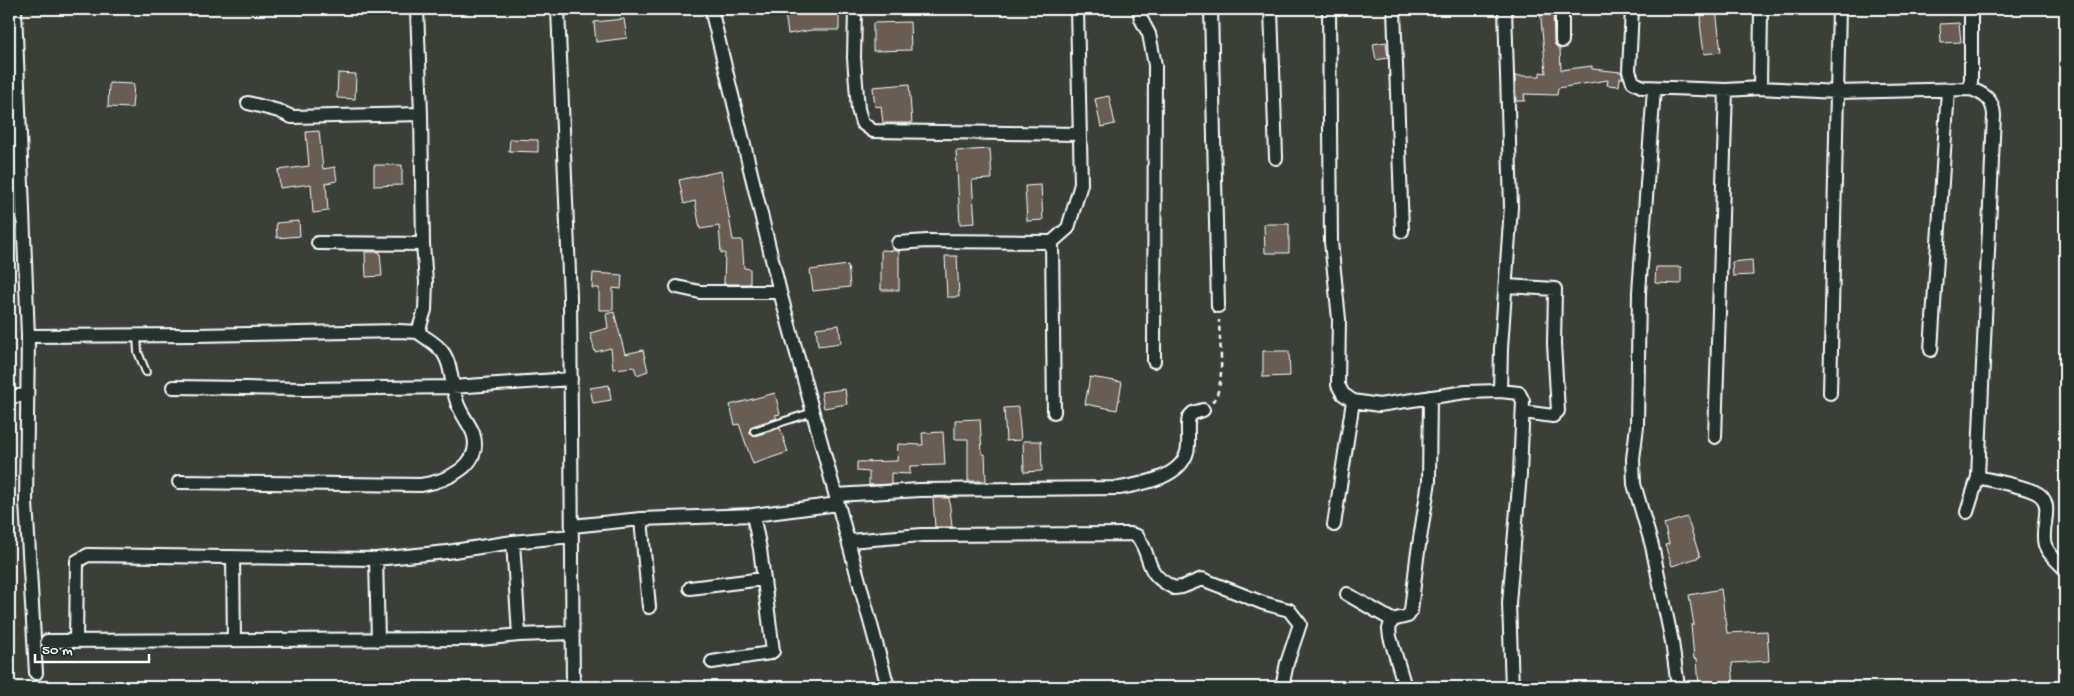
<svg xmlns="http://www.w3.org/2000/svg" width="2074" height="696" viewBox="0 0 2074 696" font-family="'Gochi Hand',sans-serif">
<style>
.building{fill:#675c53;stroke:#fff}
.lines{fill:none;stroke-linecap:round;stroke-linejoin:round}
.lane-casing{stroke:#fff;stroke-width:10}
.street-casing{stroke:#fff;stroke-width:16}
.path{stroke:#fff;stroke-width:2.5;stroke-dasharray:5 4;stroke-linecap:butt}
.lane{stroke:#26332d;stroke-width:6}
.street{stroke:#26332d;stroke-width:12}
</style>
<rect width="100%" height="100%" fill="#3a3f38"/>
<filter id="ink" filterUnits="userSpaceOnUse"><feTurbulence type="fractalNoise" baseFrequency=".02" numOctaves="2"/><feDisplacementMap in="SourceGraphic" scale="10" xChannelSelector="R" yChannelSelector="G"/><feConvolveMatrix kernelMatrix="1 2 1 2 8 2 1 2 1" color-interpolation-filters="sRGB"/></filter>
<g filter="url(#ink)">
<path class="building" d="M1540,9H1553L1554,41L1555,45L1560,49L1561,70L1592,66V69L1621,72L1623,78H1620L1619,86L1607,85L1608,80L1558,88L1557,95L1524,94L1525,101H1516L1515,76H1540V72L1546,73Z
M1702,9H1716L1721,52L1704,54L1700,22H1701Z
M803,10H839V30H812L788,34L785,13Z
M624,19L627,38L596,42L594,22Z
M910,22L911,50L873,51V23Z
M1959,23L1961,42L1941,43L1940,24Z
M1386,42L1388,58L1376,60L1373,44Z
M338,73L356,74L355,99L337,98Z
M109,83L134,84L132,108L108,107Z
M909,84L912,123H883L881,106L875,107L873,87Z
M1109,96L1115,124L1101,127L1095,99Z
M319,131L323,169L335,167L337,181L326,183L328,211L313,213L311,184L280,188L278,170L309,166L306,132Z
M510,139L538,140V152L509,151Z
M990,149L992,179L972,180L975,223L960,224L956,151Z
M374,165H402V185L374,186Z
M721,171L733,240H742L744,268L750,269V284H724L725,253H721L719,226L700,229L695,201L684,204L679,180Z
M1041,185L1043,220L1027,221L1025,186Z
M299,221L300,236L277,238L276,223Z
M1264,224H1289V253H1265Z
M881,250L899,251V290H881Z
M365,252H380L382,276L366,277Z
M945,256H957L959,297H947Z
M1752,260L1753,275L1733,276L1732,262Z
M848,265L850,287L813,291L810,270Z
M1656,267H1681V284L1655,283Z
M593,273L622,275L621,289L613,288V310H599V288H592Z
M614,312L625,354L643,350L648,371L637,375L634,367L613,369L611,348L595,352L590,333L608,328L606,314Z
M839,325L841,343L818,346L816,328Z
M1263,351H1289L1290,376L1263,377Z
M1090,377L1122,382L1117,410L1085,404Z
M609,385L611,400L593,403L590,388Z
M845,389L847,404L824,408L821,392Z
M775,393L780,414L775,415L777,418L752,426L749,432L755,436L780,428L788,452L753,464L739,424L735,425L730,405Z
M1018,407L1021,440L1006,441L1004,408Z
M980,419L982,454H985L986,481H968V439H955V420Z
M943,432L945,465L910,466V474L891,473V484L869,485V472L857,471V462L897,461L898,444L923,445L922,433Z
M1023,441H1041L1042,471L1024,472Z
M933,498H949L952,527H935Z
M1687,517L1700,557L1672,566L1665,545L1669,544L1664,524Z
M1721,589L1727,633L1767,631L1769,661L1732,663L1734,687H1699L1697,658L1694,659L1691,625H1694L1689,595Z"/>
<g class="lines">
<g class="lane-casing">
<path id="lane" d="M137,336L138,352L146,372
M754,431L813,412"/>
</g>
<g class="street-casing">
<path id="street" d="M15,9L28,336L26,502L36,673
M558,9L570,297L573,687
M711,9L780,292L888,687
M855,9L854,58L858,109L862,123L873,131L1080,134
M1139,9L1141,19L1149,34L1155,65L1154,361
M1211,9L1218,306
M1271,9L1276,158
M1329,9L1331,242L1339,319L1338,385L1343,394L1353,401L1379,405L1466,392L1500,391L1501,348L1511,207L1505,9
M1394,9L1402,231
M1562,9V41
M1632,9L1629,71L1633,82L1643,87L1726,90L1760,88L1836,92L1971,89
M1760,88L1761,9
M1654,89L1639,292L1637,426L1633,459L1634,484L1652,546L1672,642L1678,687
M248,103L279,111L292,117L421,114
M1052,242L1054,412
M318,243L423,244
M898,243L927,241L1052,242L1068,228L1081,184L1077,9
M1506,286L1555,289L1554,344L1558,411L1553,416L1523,412
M677,287L700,292H780
M28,336L197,335L399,331L418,332L425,310L426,282L423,244L421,114L417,9
M1931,350L1948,90
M173,387L306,389L452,387L571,379
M1500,391L1519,393L1523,401L1520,474L1509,603L1512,687
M1830,393L1839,9
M9,397L26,395
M1715,437L1726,90
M1978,477C1996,482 2018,484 2035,492C2057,502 2039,528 2045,545C2048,554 2059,563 2065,569
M179,482L421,485C447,481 484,465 473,433C468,421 459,412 456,399C451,384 452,361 440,349C434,342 425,338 418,332
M836,495L920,490L1120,488C1141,484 1180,478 1187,452C1190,441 1186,428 1189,417L1193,413L1203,410
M1967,512L1978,477L1994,115C1993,99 1984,94 1971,89V9
M641,519L649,607
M1334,525L1353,401
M572,526L641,519L753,515L838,504
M849,541L922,535L1130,534L1137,536C1154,559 1142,572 1174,588L1182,587L1202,579L1263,603L1289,610L1300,624L1287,663L1282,687
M233,557L234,640
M376,559L378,640
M690,588L763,579
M1347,594L1392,620L1389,629L1390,637L1405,687
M1392,620L1408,616L1411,611L1417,558L1429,481L1430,397
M519,635L572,633
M47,641L481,639L519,635L513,542
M76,641L77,561L88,555L376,559L447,552L513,542L571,536
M712,662L770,653L773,651L760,549L753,515"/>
</g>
<path class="path" d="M1212,402C1227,387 1219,340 1219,320"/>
<use href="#lane" class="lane"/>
<use href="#street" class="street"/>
</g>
</g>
<rect width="2074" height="696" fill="none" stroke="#26332d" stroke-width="30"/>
<rect x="15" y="15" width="2044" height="666" fill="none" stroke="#fff" stroke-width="2" filter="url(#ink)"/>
<path d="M35 654v8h114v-8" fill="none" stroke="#ffffff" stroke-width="2.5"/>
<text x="42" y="654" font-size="15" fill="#ffffff" stroke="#26332d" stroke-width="4" paint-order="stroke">50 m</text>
</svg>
